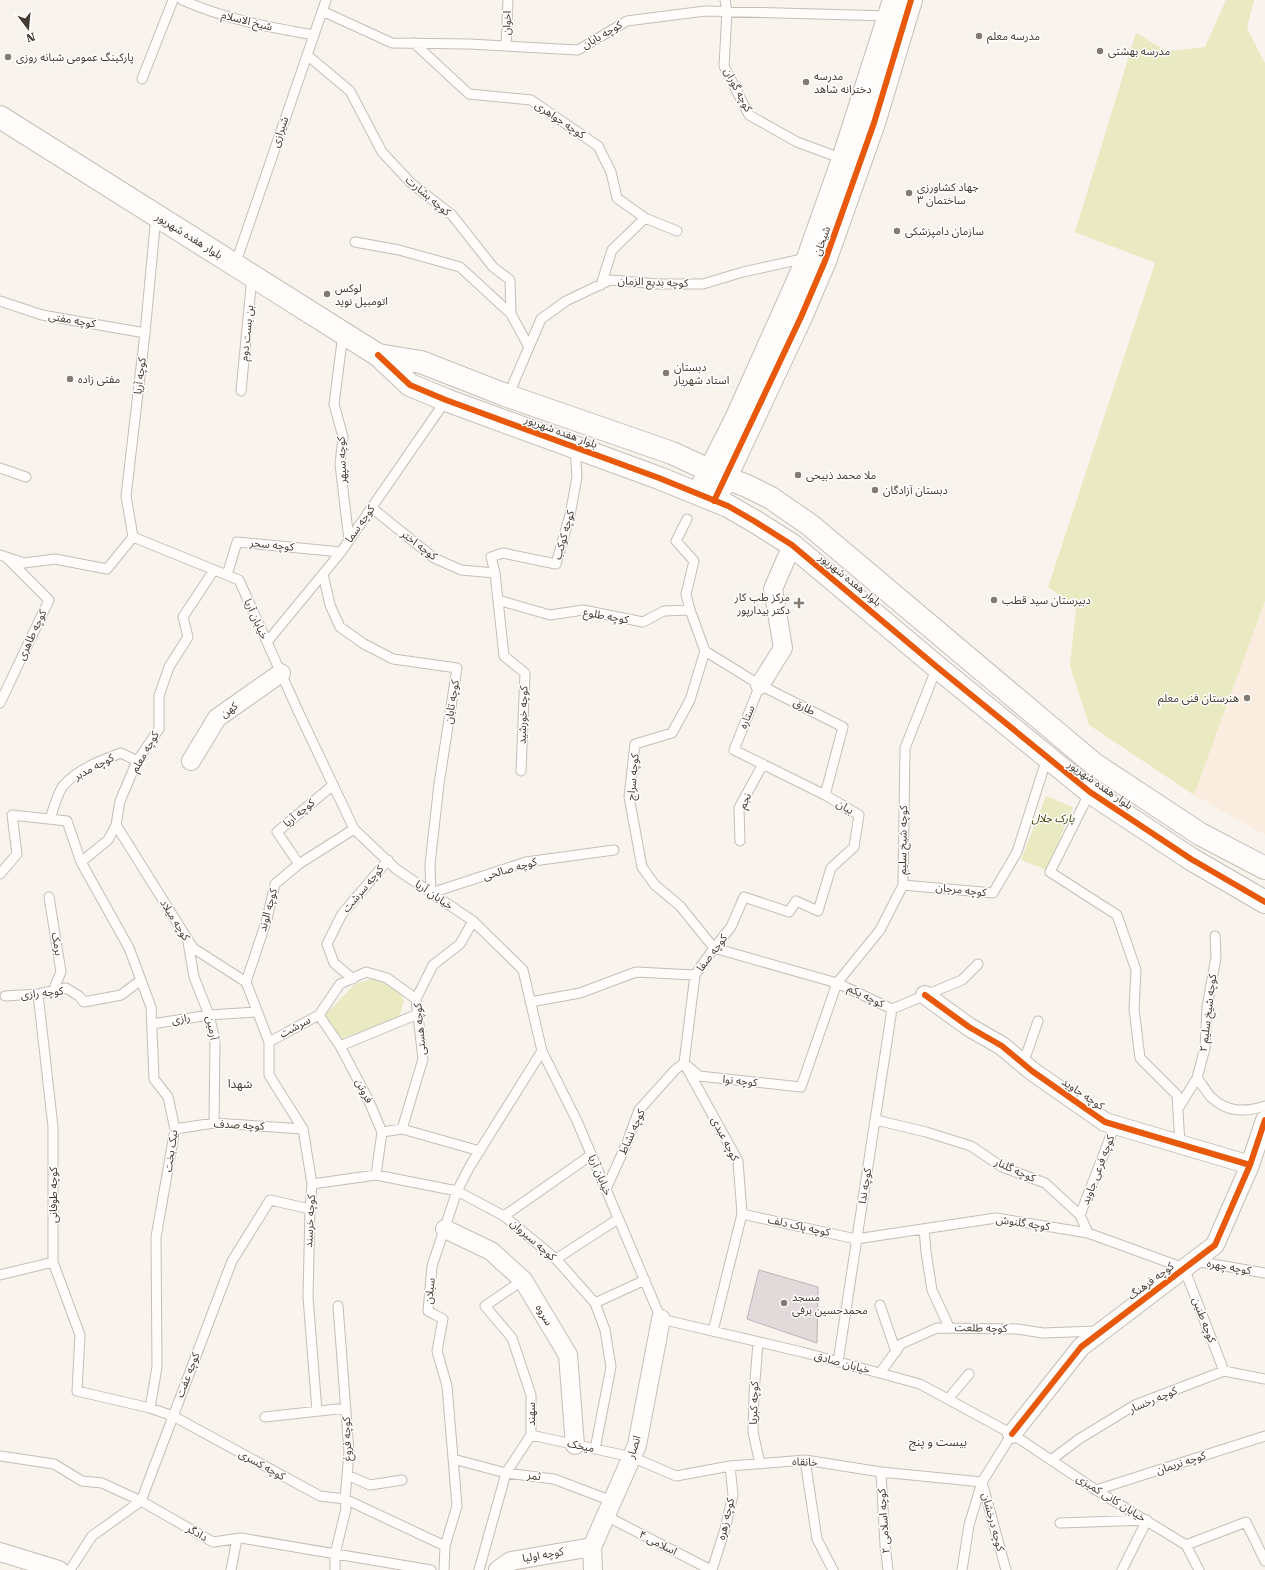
<svg xmlns="http://www.w3.org/2000/svg" width="1265" height="1570" viewBox="0 0 1265 1570" font-family="'Roboto Serif','Noto Sans Arabic',serif">
<style>
.built{fill:#faede0}
.green{fill:#eaeac2}
.building{fill:#e2d9db;stroke:#bcb4b5}
.lines{fill:none;stroke-linecap:round;stroke-linejoin:round}
.service-casing{stroke:#c5beb7;stroke-width:11}
.minor-casing{stroke:#c5beb7;stroke-width:20}
.tertiary-casing{stroke:#c5beb7;stroke-width:24}
.secondary-casing{stroke:#c5beb7;stroke-width:24}
.service{stroke:#fefdfc;stroke-width:9}
.minor{stroke:#fefdfc;stroke-width:18}
.tertiary{stroke:#fefdfc;stroke-width:22}
.secondary{stroke:#fefdfc;stroke-width:22}
.cycleway-casing{stroke:#fff;stroke-width:8}
.cycleway{stroke:#e8590c;stroke-width:6}
.poi-dot{fill:#837a72;stroke:#fff;stroke-width:1.5}
.labels{text-anchor:middle;dominant-baseline:central;stroke-width:3;stroke-linejoin:round;paint-order:stroke}
.street-label{font-size:11px;fill:#43392f;stroke:#fff}
.poi-label{font-size:11px;fill:#43392f;stroke:#fff;text-anchor:start}
.park-label{font-size:11px;font-style:italic;fill:#414409;stroke:#fff}
.neighbourhood-label{font-size:12px;fill:#43392f;stroke:#fff}
</style>
<rect width="100%" height="100%" fill="#f9f3ee"/>
<path class="built" d="M1265,601V835L1194,795Z"/>
<path class="green" d="M1226,0H1254L1247,28L1265,63V601L1194,795L1089,725L1070,666L1076,608L1048,587L1155,263L1075,232L1136,33L1167,51L1205,47Z
M1046,796L1073,807L1047,870L1021,860Z
M371,979L395,985L404,1001L399,1018L338,1040L325,1015L355,984Z"/>
<path class="building" d="M759,1270L818,1287L817,1343L747,1319Z"/>
<g class="lines">
<g class="service-casing">
<path id="service" d="M182,0C225,19 268,27 314,35
M725,0L727,11L724,66L749,115L797,142L843,159
M322,11L392,43L469,44L578,50L627,21L705,11L889,16
M414,43L469,94L531,100L598,146L611,172L617,198L645,218L677,231
M506,46L508,0
M307,55L350,91L382,152L411,183L452,215L493,267L510,280L511,314L529,347
M142,79L173,0
M355,242L399,250L460,267L511,314
M235,265L326,0
M601,285L612,250L645,218
M0,301L42,315L145,333
M343,334L334,404L343,437L340,464L349,540
M241,391L252,277
M508,396L541,319L566,301L610,280L658,284H703L743,272L806,258
M0,468L26,477
M372,508L434,558L461,570L495,573
M687,519L676,541L694,561L686,594L690,610L705,651L690,700L672,733L635,744L629,797L642,867L655,885L680,906L714,948L837,983L892,1009L962,980L978,964
M133,537L239,580L298,711L354,829L396,869L473,921L523,970L542,1051L577,1121L661,1319L802,1352L920,1384L1012,1434L1096,1490L1186,1545L1199,1570
M133,537L126,496L145,333L156,216
M0,555L24,563L55,559L107,569L133,537
M323,574L330,605L340,627L364,644L393,659L457,668L439,784L430,864L431,893L526,862L614,850
M227,575L237,542L341,552
M498,600L550,615L583,610L643,622L664,611L690,610
M267,642L341,552L446,400
M705,651L760,685L843,727L825,795
M0,703L49,600L6,557
M521,771L525,673L504,656L495,573L491,557L503,553L556,564L570,515L577,477L575,448
M1090,792L1050,872L1117,915L1136,970L1134,1009L1140,1058L1177,1095L1180,1144
M50,819C53,810 58,791 64,785C78,769 102,760 121,753L137,761
M116,825L193,948L246,982L269,1042V1075L303,1129L312,1184L310,1209L308,1297L317,1411
M740,841L739,808L763,764
M81,862L108,840L116,825L120,801L137,761L159,729V696L169,667L188,637L183,617L214,570
M299,864L277,832L333,785
M0,874L17,854L12,815L67,821L81,862L129,948L151,1007L154,1079L168,1097L175,1129L156,1237L157,1367L150,1408
M903,885L993,893L1017,852L1047,758
M49,897L61,972L55,986L56,990
M188,942L194,977L209,1015L215,1040L214,1123
M695,975L684,1063L738,1161L742,1214L713,1331
M353,979L334,963L327,944L342,914L388,860
M246,982L267,919L275,884L299,864L354,829
M38,994L53,1127V1262L80,1335L77,1391L150,1408L173,1416L320,1496L345,1499L445,1546
M5,996L38,994L66,988L79,996L84,1002L121,995L141,980
M530,1002L580,993L636,972L695,975L714,948L731,927L744,897L789,912L796,901L818,911L831,868L854,847L859,815L825,795L734,750L760,685
M319,1015L340,1046L368,1099L382,1132L376,1175
M152,1024L209,1015L257,1012
M269,1042L319,1015L340,984L366,972L387,978L416,999
M340,1046L418,1014
M1023,1064L1038,1021
M1197,1078C1202,1084 1206,1092 1212,1098C1228,1113 1246,1112 1265,1106
M1178,1109L1197,1078L1205,1048L1207,1007L1216,957L1215,936
M876,1120L926,1132L971,1146L1002,1167L1045,1183L1080,1215L1088,1233
M175,1129L214,1123L303,1129
M402,1129L423,1059L416,999L433,965L460,944L473,921
M382,1132L402,1129L480,1151
M312,1184L376,1175L457,1191L504,1216L556,1259L595,1303L605,1330L611,1367L595,1449
M606,1189L626,1145L639,1110L675,1070L684,1063L699,1076L801,1087L837,983L880,930L903,885L905,748L937,667
M742,1214L856,1239L996,1218L1088,1233L1184,1268L1224,1371
M1080,1215L1115,1125
M504,1216L591,1155
M924,1229L926,1252L932,1290L949,1327
M556,1259L618,1219
M1195,1261L1265,1273
M0,1275L53,1262
M595,1303L645,1280
M880,1305L896,1352
M758,1342L754,1394L753,1432L760,1464
M838,1362L892,1009
M880,1373L901,1344L937,1328L1017,1329L1043,1333L1097,1331
M948,1399L969,1374
M265,1417L346,1408
M531,1435L632,1457L676,1476L730,1466L805,1460L881,1472L982,1482L969,1525L962,1570
M0,1456L54,1464L82,1481L102,1483L141,1501L213,1542L241,1538L431,1570
M453,1459L506,1473L554,1479L612,1501
M805,1460L817,1539L833,1570
M1051,1460L1079,1439L1135,1405L1224,1371L1265,1379
M881,1472L885,1545L888,1570
M347,1475L370,1485L402,1480
M1096,1490L1265,1436
M606,1516L711,1570
M1060,1523L1147,1520L1122,1570
M1186,1545L1246,1522L1265,1561
M70,1570L92,1536L141,1501L232,1261L270,1200L310,1209
M231,1570L237,1539
M335,1570V1554L346,1509L345,1499L349,1452L338,1306
M444,1570L445,1546L457,1506L447,1386L437,1351L443,1319L428,1311L432,1266L457,1191L470,1166L542,1051
M479,1570L506,1473L531,1435V1395L512,1338L485,1306L523,1280
M712,1570L725,1529L733,1495L730,1466
M1006,1570L982,1482L1012,1434"/>
</g>
<g class="minor-casing">
<path id="minor" d="M760,685L783,648L773,589L792,545
M191,761L217,718L281,673
M925,995L969,1027L1002,1046L1032,1071L1105,1122L1250,1165
M445,1229L491,1251L523,1280L568,1355L575,1445
M1012,1434L1081,1347L1215,1245L1250,1165L1265,1120
M0,1552L59,1570
M498,1570L511,1561L592,1547
M593,1570L592,1547L637,1445L661,1319"/>
</g>
<g class="tertiary-casing">
<path id="tertiary" d="M378,355L410,385L446,400L659,478L728,506L754,521L792,545L937,667L1090,792L1191,859L1265,902
M378,355L421,362L508,396L672,453L726,478L747,486L771,498L810,525L1094,764L1200,834L1265,868
M703,484L736,419L808,258L843,159L894,0
M719,492L801,317L825,261L874,123L911,0"/>
</g>
<g class="secondary-casing">
<path id="secondary" d="M0,117L378,355"/>
</g>
<use href="#service" class="service"/>
<use href="#minor" class="minor"/>
<use href="#tertiary" class="tertiary"/>
<use href="#secondary" class="secondary"/>
<g class="cycleway-casing">
<path id="cycleway" d="M378,355L410,385L446,400L659,478L728,506L754,521L792,545L937,667L1090,792L1191,859L1265,902
M714,501L801,317L825,261L874,123L911,0
M925,995L969,1027L1002,1046L1032,1071L1105,1122L1250,1165
M1012,1434L1081,1347L1215,1245L1250,1165L1265,1120"/>
</g>
<use href="#cycleway" class="cycleway"/>
</g>
<g class="poi-dot">
<circle cx="979" cy="36" r="4"/>
<circle cx="1100" cy="51" r="4"/>
<circle cx="8" cy="57" r="4"/>
<circle cx="806" cy="82" r="4"/>
<circle cx="909" cy="193" r="4"/>
<circle cx="897" cy="231" r="4"/>
<circle cx="327" cy="294" r="4"/>
<circle cx="666" cy="373" r="4"/>
<circle cx="70" cy="379" r="4"/>
<circle cx="798" cy="475" r="4"/>
<circle cx="875" cy="490" r="4"/>
<circle cx="994" cy="600" r="4"/>
<path d="M797 597h4v4h4v4h-4v4h-4v-4h-4v-4h4z"/>
<circle cx="1247" cy="698" r="4"/>
<circle cx="784" cy="1303" r="4"/>
</g>
<g class="labels">
<g class="street-label">
<text transform="translate(247 21) rotate(14)">شیخ الاسلام</text>
<text transform="translate(507 23) rotate(-88)">اخوان</text>
<text transform="translate(602 35) rotate(-30)">کوچه بابان</text>
<text transform="translate(738 90) rotate(62)">کوچه گوران</text>
<text transform="translate(560 120) rotate(34)">کوچه جواهری</text>
<text transform="translate(280 132) rotate(-71)">شیرازی</text>
<text transform="translate(428 196) rotate(40)">کوچه بشارت</text>
<text transform="translate(189 236) rotate(32)">بلوار هفده شهریور</text>
<text transform="translate(822 241) rotate(-70)">شیخان</text>
<text transform="translate(653 282) rotate(2)">کوچه بدیع الزمان</text>
<text transform="translate(72 320) rotate(10)">کوچه مفتی</text>
<text transform="translate(247 333) rotate(-84)">بن بست دوم</text>
<text transform="translate(140 376) rotate(-83)">کوچه آریا</text>
<text transform="translate(561 432) rotate(20)">بلوار هفده شهریور</text>
<text transform="translate(342 460) rotate(-92)">کوچه سپهر</text>
<text transform="translate(360 524) rotate(-55)">کوچه سما</text>
<text transform="translate(564 535) rotate(-74)">کوچه کوکب</text>
<text transform="translate(272 545) rotate(6)">کوچه سحر</text>
<text transform="translate(419 545) rotate(37)">کوچه اختر</text>
<text transform="translate(850 580) rotate(39)">بلوار هفده شهریور</text>
<text transform="translate(606 616) rotate(10)">کوچه طلوع</text>
<text transform="translate(256 619) rotate(66)">خیابان آریا</text>
<text transform="translate(32 635) rotate(-65)">کوچه طاهری</text>
<text transform="translate(452 702) rotate(-81)">کوچه تابان</text>
<text transform="translate(804 707) rotate(27)">طارق</text>
<text transform="translate(229 710) rotate(-36)">کهن</text>
<text transform="translate(523 715) rotate(-88)">کوچه خورشید</text>
<text transform="translate(747 717) rotate(-68)">ستاره</text>
<text transform="translate(145 752) rotate(-60)">کوچه معلم</text>
<text transform="translate(94 767) rotate(-28)">کوچه مدبر</text>
<text transform="translate(633 777) rotate(-85)">کوچه سراج</text>
<text transform="translate(1100 785) rotate(35)">بلوار هفده شهریور</text>
<text transform="translate(745 801) rotate(-67)">نجم</text>
<text transform="translate(845 807) rotate(31)">بیان</text>
<text transform="translate(299 813) rotate(-40)">کوچه آریا</text>
<text transform="translate(903 840) rotate(-89)">کوچه شیخ سلیم</text>
<text transform="translate(510 869) rotate(-16)">کوچه صالحی</text>
<text transform="translate(363 889) rotate(-50)">کوچه سرشت</text>
<text transform="translate(961 890) rotate(6)">کوچه مرجان</text>
<text transform="translate(434 895) rotate(34)">خیابان آریا</text>
<text transform="translate(268 910) rotate(-75)">کوچه الوند</text>
<text transform="translate(175 920) rotate(58)">کوچه میلاد</text>
<text transform="translate(57 944) rotate(81)">برمک</text>
<text transform="translate(712 953) rotate(-53)">کوچه صفا</text>
<text transform="translate(42 993) rotate(-6)">کوچه رازی</text>
<text transform="translate(866 996) rotate(26)">کوچه یکم</text>
<text transform="translate(1208 1013) rotate(-83)">کوچه شیخ سلیم ۲</text>
<text transform="translate(181 1019) rotate(-9)">رازی</text>
<text transform="translate(295 1027) rotate(-28)">سرشت</text>
<text transform="translate(212 1028) rotate(79)">آرمین</text>
<text transform="translate(420 1029) rotate(-95)">کوچه هستی</text>
<text transform="translate(740 1081) rotate(6)">کوچه نوا</text>
<text transform="translate(364 1091) rotate(63)">فروتن</text>
<text transform="translate(1083 1094) rotate(34)">کوچه جاوید</text>
<text transform="translate(239 1125) rotate(3)">کوچه صدف</text>
<text transform="translate(632 1132) rotate(-66)">کوچه نشاط</text>
<text transform="translate(725 1139) rotate(63)">کوچه عبدی</text>
<text transform="translate(171 1151) rotate(-82)">نیک بخت</text>
<text transform="translate(1015 1170) rotate(24)">کوچه گلنار</text>
<text transform="translate(1098 1170) rotate(-69)">کوچه فرعی جاوید</text>
<text transform="translate(600 1175) rotate(67)">خیابان آریا</text>
<text transform="translate(865 1186) rotate(-81)">کوچه ندا</text>
<text transform="translate(53 1195) rotate(-90)">کوچه طوفانی</text>
<text transform="translate(310 1221) rotate(-87)">کوچه خرسند</text>
<text transform="translate(1023 1223) rotate(8)">کوچه گلنوش</text>
<text transform="translate(799 1226) rotate(12)">کوچه پاک دلف</text>
<text transform="translate(533 1240) rotate(41)">کوچه سیروان</text>
<text transform="translate(1229 1267) rotate(10)">کوچه چهره</text>
<text transform="translate(1151 1281) rotate(-37)">کوچه فرهنگ</text>
<text transform="translate(430 1291) rotate(-84)">سبلان</text>
<text transform="translate(544 1315) rotate(59)">سروه</text>
<text transform="translate(1204 1320) rotate(69)">کوچه طنین</text>
<text transform="translate(981 1328) rotate(1)">کوچه طلعت</text>
<text transform="translate(842 1363) rotate(15)">خیابان صادق</text>
<text transform="translate(188 1375) rotate(-69)">کوچه عفت</text>
<text transform="translate(1153 1400) rotate(-23)">کوچه رخسار</text>
<text transform="translate(754 1403) rotate(-88)">کوچه کبریا</text>
<text transform="translate(531 1414) rotate(-90)">سهند</text>
<text transform="translate(347 1439) rotate(-92)">کوچه فروغ</text>
<text transform="translate(581 1446) rotate(12)">میخک</text>
<text transform="translate(634 1447) rotate(-72)">انصار</text>
<text transform="translate(805 1462) rotate(2)">خانقاه</text>
<text transform="translate(1181 1463) rotate(-18)">کوچه نریمان</text>
<text transform="translate(262 1465) rotate(29)">کوچه کسری</text>
<text transform="translate(534 1476) rotate(7)">ثمر</text>
<text transform="translate(1111 1498) rotate(32)">خیابان کانی کمیزی</text>
<text transform="translate(726 1519) rotate(-77)">کوچه زهره</text>
<text transform="translate(884 1521) rotate(-94)">کوچه اسلامی ۲</text>
<text transform="translate(993 1522) rotate(75)">کوچه درخشان</text>
<text transform="translate(197 1533) rotate(30)">دادگر</text>
<text transform="translate(658 1543) rotate(27)">اسلامی ۴</text>
<text transform="translate(543 1555) rotate(-10)">کوچه اولیا</text>
</g>
<g class="poi-label">
<text x="987" y="36">مدرسه معلم</text>
<text x="1108" y="51">مدرسه بهشتی</text>
<text x="16" y="57">پارکینگ عمومی شبانه روزی</text>
<text x="814" y="76">مدرسه<tspan x="814" dy="13">دخترانه شاهد</tspan></text>
<text x="917" y="187">جهاد کشاورزی<tspan x="917" dy="13">ساختمان ۳</tspan></text>
<text x="905" y="231">سازمان دامپزشکی</text>
<text x="335" y="288">لوکس<tspan x="335" dy="13">اتومبیل نوید</tspan></text>
<text x="674" y="367">دبستان<tspan x="674" dy="13">استاد شهریار</tspan></text>
<text x="78" y="379">مفتی زاده</text>
<text x="806" y="475">ملا محمد ذبیحی</text>
<text x="883" y="490">دبستان آزادگان</text>
<text x="790" y="597" text-anchor="end">مرکز طب کار<tspan x="790" dy="13">دکتر بیدارپور</tspan></text>
<text x="1002" y="600">دبیرستان سید قطب</text>
<text x="1239" y="698" text-anchor="end">هنرستان فنی معلم</text>
<text x="792" y="1297">مسجد<tspan x="792" dy="13">محمدحسین برفی</tspan></text>
</g>
<g class="park-label">
<text x="1053" y="818">پارک جلال</text>
</g>
<g class="neighbourhood-label">
<text x="240" y="1084">شهدا</text>
<text x="938" y="1442">بیست و پنج</text>
</g>
</g>
<g transform="translate(28 28) rotate(164)" stroke="#ffffff" stroke-width="3" paint-order="stroke">
<path d="M0-3L7 15L0 10L-7 15Z" fill="#43392f"/>
<text y="-6" font-size="11" font-weight="bold" text-anchor="middle" fill="#43392f">N</text>
</g>
</svg>
